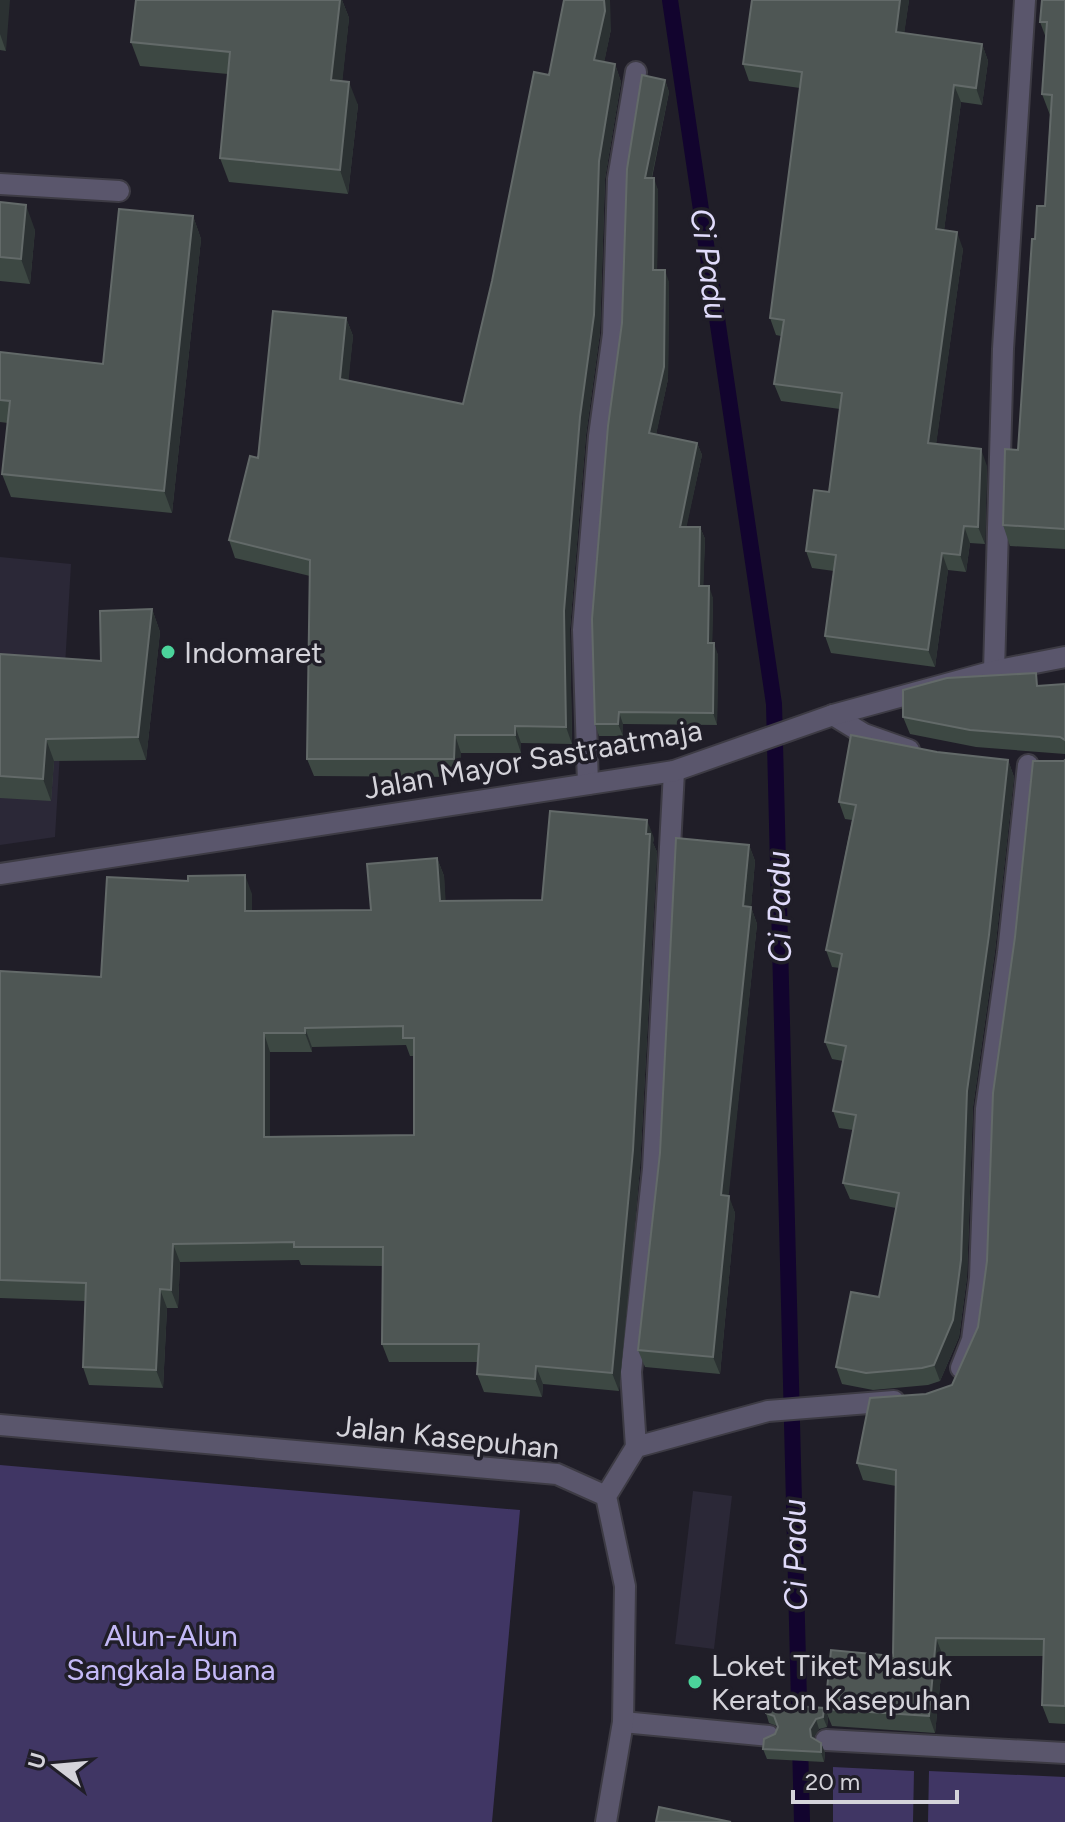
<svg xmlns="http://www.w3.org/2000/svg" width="1065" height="1822" viewBox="0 0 1065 1822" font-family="Figtree,sans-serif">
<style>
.built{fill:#2b2837}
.green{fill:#403664}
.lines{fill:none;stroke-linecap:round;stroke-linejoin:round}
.stream{stroke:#12042e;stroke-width:16}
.service-casing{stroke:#3d3b44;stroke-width:24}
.minor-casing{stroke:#3d3b44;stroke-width:24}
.tertiary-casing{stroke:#3d3b44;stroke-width:24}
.service{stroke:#5a566c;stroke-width:20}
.minor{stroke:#5a566c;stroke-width:20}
.tertiary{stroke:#5a566c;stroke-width:20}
.wall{fill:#3d4843;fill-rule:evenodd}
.shaded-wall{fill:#2b3132}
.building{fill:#4e5654;stroke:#636a69;stroke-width:2;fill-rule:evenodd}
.poi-dot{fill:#4bd49b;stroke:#201e28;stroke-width:3}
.labels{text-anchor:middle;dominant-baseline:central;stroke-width:7;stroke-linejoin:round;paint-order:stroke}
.poi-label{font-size:30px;fill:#d4d3da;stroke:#201e28;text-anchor:start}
.street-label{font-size:30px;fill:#d4d3da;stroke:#201e28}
.park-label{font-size:30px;fill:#c4b9f7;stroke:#201e28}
.water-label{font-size:32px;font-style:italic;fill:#e0dbfb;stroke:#201e28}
</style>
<rect width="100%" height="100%" fill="#201e28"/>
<path class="built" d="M0,557L71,564L55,837L0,845Z
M693,1491L732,1496L714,1649L675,1644Z"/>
<path class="green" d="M0,1465L520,1510L492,1822H0Z
M833,1767L914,1771L913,1822H833Z
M929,1771L1065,1777V1822H928Z"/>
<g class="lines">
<path class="stream" d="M670,0L774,704L802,1822"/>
<g class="service-casing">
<path id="service" d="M623,1722L769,1736
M826,1740L1065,1753"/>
</g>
<g class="minor-casing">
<path id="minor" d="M0,184L119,191
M994,671L1003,349L1025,0
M833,715L864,734L909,750
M588,784L583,630L599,436L613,334L618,179L636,72
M961,1368L972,1340L980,1278L986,1109L1008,953L1028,765
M0,1425L557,1474L606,1496L625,1586L623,1722L606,1822
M636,1447L631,1372L653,1169L674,771
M606,1496L636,1447L768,1411L894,1401"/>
</g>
<g class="tertiary-casing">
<path id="tertiary" d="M0,874L674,771L833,715L994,671L1065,657"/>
</g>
<use href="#service" class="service"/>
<use href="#minor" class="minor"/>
<use href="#tertiary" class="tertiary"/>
</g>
<path class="wall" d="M0,0L6,51L0,50Z
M136,0H342L349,18L342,81L358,105L348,194L229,182L220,158L228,74L140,66L131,42Z
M752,0H909L904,33L982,44L988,61L982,105L961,102L944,230L963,249L936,444L987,466L985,544L970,543L966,572L948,570L935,667L831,653L825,636L834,571L812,568L806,551L829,492L840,409L781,401L774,384L781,336L776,335L770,318L800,88L749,81L743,64Z
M1065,0V549L1010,546L1003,525L1018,450L1035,239L1045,206L1050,115L1042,94L1046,38L1040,22Z
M611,29L604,62L615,64L621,82L605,179L600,333L586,435L570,629L572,744L521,743V753H461V777L314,776L307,759L310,576L235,558L229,540L258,458L346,318L353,336L348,380L463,404L549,75Z
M665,80L669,92L652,178L658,190L657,270L669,282L668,379L656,434L697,443L702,455L686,527H700L705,539L703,586L713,598L712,643L718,655L717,725L623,724V736H599L595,724L608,426Z
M0,202L35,230L30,284L0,281Z
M193,216L201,239L172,513L11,497L2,474L8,423L0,422V352L103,364Z
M152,609L160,632L146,760L54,761L51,801L0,798V654L101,661Z
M1065,684V754L976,747L910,734L903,717L1041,686Z
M937,752L1008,760L1014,777L995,951L973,1107L967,1277L959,1337L940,1381L928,1385L873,1390L842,1384L836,1367L879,1297L896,1208L850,1199L843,1183L853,1130L839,1128L833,1111L843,1061L832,1059L825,1042L840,968L832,967L826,950L852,820L845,819L839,802Z
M1065,760V1724L1049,1723L1042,1705L1044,1656H943L935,1733L832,1726L825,1709L893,1656L896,1486L863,1480L857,1463L926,1394L952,1385L978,1327Z
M654,838L653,843L657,852L640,1168L619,1391L543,1384L542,1397L484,1392L477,1374L478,1362H389L382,1344L383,1266L301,1265L299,1260L180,1262L178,1308H167L163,1388L89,1385L83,1367L85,1301L0,1298V971L101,977L252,894V911L371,910L437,858L444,876L445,901L542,900ZM406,1045L410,1056H414V1135L270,1136V1052H312V1047Z
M749,845L755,861L751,907L757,924L728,1196L735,1213L720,1374L645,1367L638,1350Z
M824,1708L828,1718L827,1727L819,1729L813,1738L821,1743L825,1753L824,1762L767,1759L763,1749L775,1734L778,1728L777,1726L769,1723L766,1713Z"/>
<path class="shaded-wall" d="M0,0H10L6,51L0,34Z
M340,0H342L349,18L340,104L331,80Z
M604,0H610L611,29L601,78L594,60Z
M900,0H909L902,49L896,32Z
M982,44L988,61L982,105L976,88Z
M615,64L621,82L605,179L600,333L586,435L570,629L572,744L566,727L564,611L599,161Z
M665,80L669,92L649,190L645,178Z
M349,82L358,105L348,194L340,170Z
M954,85L961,102L942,246L936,229Z
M654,178L658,190L657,282L653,270Z
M26,205L35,230L30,284L21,259Z
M193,216L201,239L172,513L164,491Z
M957,232L963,249L934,460L928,443Z
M665,270L669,282L668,379L654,445L649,433Z
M346,318L353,336L347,396L340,379Z
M697,443L702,455L684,539L680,527Z
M981,449L987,466L985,544L978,527Z
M964,526L970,543L966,572L960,555Z
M700,527L705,539L703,598L699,586Z
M942,553L948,570L935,667L928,650Z
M709,586L713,598L712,655L708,643Z
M152,609L160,632L146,760L138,737Z
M714,643L718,655L717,725L713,713Z
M619,712L623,724V736L618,724Z
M515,726L521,743V753L515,735Z
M455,735L461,753V777L454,759Z
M46,739L54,761L51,801L43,779Z
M1008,760L1014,777L995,951L973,1107L967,1277L959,1337L940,1381L934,1365Z
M647,820L654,838L653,843L657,852L640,1168L619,1391L612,1373Z
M749,845L755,861L751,907L757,924L727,1212L721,1195Z
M437,858L444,876L447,920L440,901Z
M245,875L252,894V929L245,911Z
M305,1028L312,1047V1052L305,1033Z
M264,1033L270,1052V1155L264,1137Z
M729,1196L735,1213L720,1374L713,1357Z
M173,1244L180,1262L178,1308L171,1290Z
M160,1289L167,1308L163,1388L156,1370Z
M536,1366L543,1384L542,1397L535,1379Z
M936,1638L943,1656L935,1733L929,1716Z
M824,1708L828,1718L827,1727L823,1717Z
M816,1719L819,1729L813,1739L811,1737L810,1729Z
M821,1743L825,1753L824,1762L821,1752Z"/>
<path class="building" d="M136,0H340L331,80L349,82L340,170L220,158L230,52L131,42Z
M564,0H604L605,11L594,60L615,64L599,161L594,315L580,417L564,611L566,727L515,726V735H455L454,759H307L310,560L229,540L250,456L258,458L273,311L346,318L340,379L463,404L492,281L534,72L549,75Z
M752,0H900L896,32L982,44L976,88L954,85L936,229L957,232L928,443L981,449L978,527L964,526L960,555L942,553L928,650L825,636L836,555L806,551L814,490L829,492L842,393L774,384L784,320L770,318L802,72L743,64Z
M1042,0H1065V529L1003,525L1005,449L1018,450L1032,239H1035L1037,206H1045L1052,95L1042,94L1047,22H1040Z
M642,75L665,80L645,178H654L653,270H665L664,367L649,433L697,443L680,527H700L699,586H709L708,643H714L713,713L619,712L618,724H595L592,619L608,426L622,323L627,169Z
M0,202L26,205L21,259L0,257Z
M119,209L193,216L164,491L2,474L10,401L0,400V352L103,364Z
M152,609L138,737L46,739L43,779L0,776V654L101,661L100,611Z
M1036,673L1037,686L1065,684V740L1060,737L970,730L903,717V690L947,678Z
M851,735L937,752L1008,760L989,935L967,1091L961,1260L953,1320L934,1365L922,1368L866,1373L836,1367L851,1292L879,1297L899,1193L843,1183L856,1115L833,1111L846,1046L825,1042L842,954L826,950L856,805L839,802Z
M1065,760V1706L1042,1705L1044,1639L936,1638L929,1716L825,1709L831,1650L893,1656L896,1470L857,1463L870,1398L926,1394L952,1385L978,1327L987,1261L993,1093L1015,937L1033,761H1064Z
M550,811L647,820L646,834H650L633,1150L612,1373L536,1366L535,1379L477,1374L479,1344H382L383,1247H294V1242L173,1244L171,1290L160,1289L156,1370L83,1367L86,1283L0,1280V971L101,977L107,877L188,881V876L245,875V911L371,910L367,864L437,858L440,901L542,900ZM403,1026V1038H414V1135L264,1137V1033H305V1028Z
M676,838L749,845L743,906L751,907L721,1195L729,1196L713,1357L638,1350L660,1153Z
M766,1704L824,1708L823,1717L816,1719L810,1729L811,1737L821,1743V1752L763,1749L764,1739L775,1734L778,1727L774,1716L766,1713Z
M659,1807L731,1822H656Z"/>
<g class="poi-dot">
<circle cx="168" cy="652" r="8"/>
<circle cx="695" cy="1682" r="8"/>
</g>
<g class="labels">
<g class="poi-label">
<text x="184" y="652">Indomaret</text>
<text x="711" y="1665">Loket Tiket Masuk<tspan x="711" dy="34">Keraton Kasepuhan</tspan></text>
</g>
<g class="street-label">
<text transform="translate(533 759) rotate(-10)">Jalan Mayor Sastraatmaja</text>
<text transform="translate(448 1437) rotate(6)">Jalan Kasepuhan</text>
</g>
<g class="park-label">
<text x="171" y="1635">Alun-Alun<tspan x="171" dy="34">Sangkala Buana</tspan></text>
</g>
<g class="water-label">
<text transform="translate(709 264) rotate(82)">Ci Padu</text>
<text transform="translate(779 907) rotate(-91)">Ci Padu</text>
<text transform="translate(795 1555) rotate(-91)">Ci Padu</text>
</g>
</g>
<g transform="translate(56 1766) rotate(286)" stroke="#201e28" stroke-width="6" paint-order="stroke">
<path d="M0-6L14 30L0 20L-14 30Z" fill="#d4d3da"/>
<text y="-12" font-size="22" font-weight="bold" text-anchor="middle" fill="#d4d3da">U</text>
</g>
<path d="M793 1790v12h164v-12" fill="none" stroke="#d4d3da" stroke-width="4"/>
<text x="805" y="1790" font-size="24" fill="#d4d3da" stroke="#201e28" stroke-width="6" paint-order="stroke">20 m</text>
</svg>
